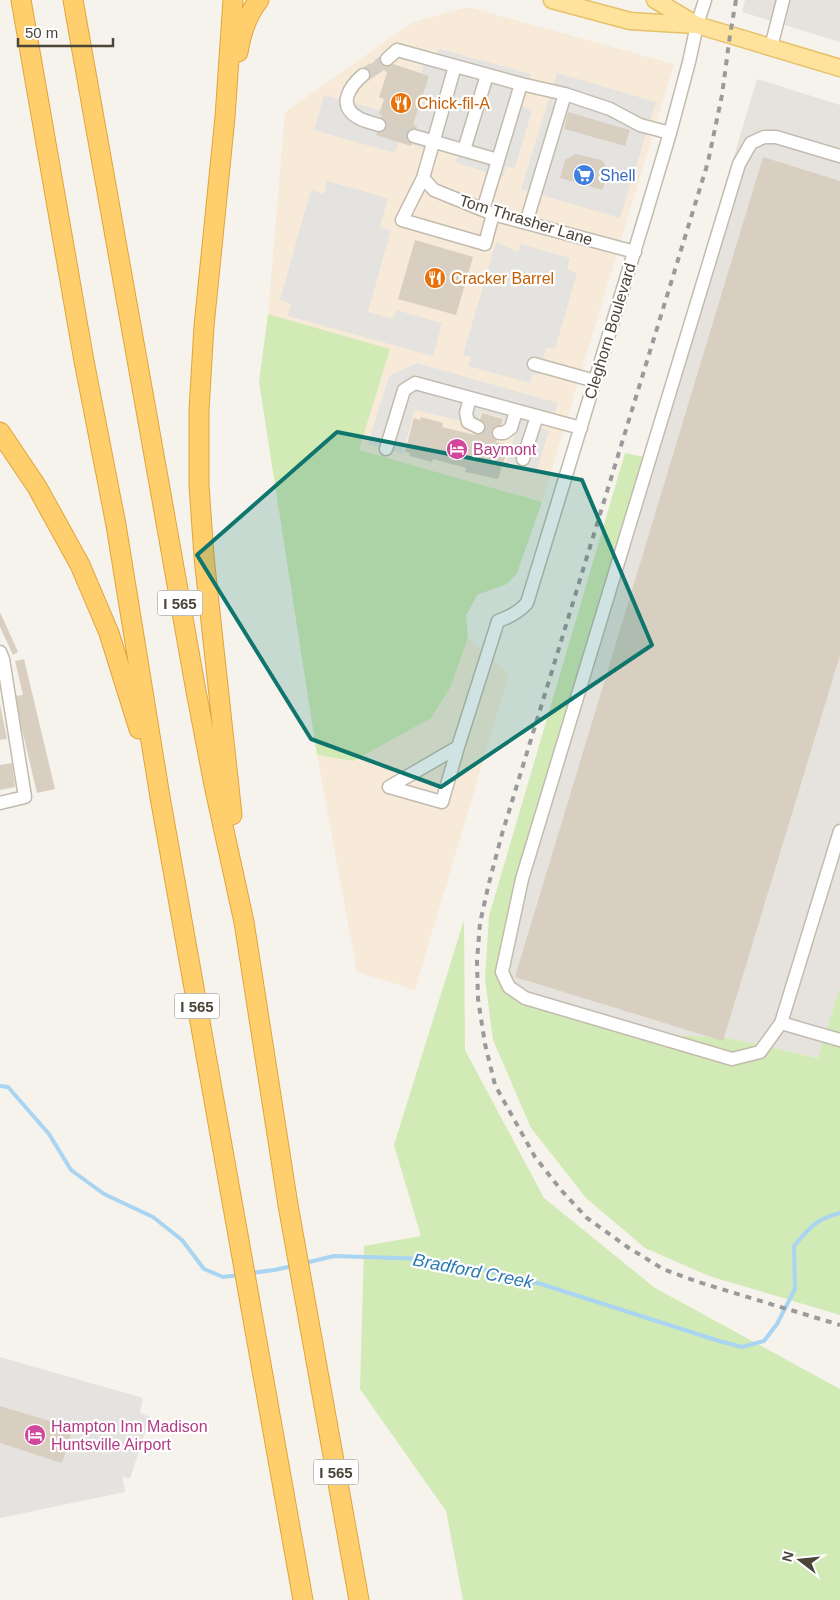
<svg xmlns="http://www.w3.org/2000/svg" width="840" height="1600" viewBox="0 0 840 1600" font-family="Helvetica,sans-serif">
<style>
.commercial{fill:#f7ead8}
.industrial{fill:#e6e2dd}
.green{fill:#d2eab5}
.parking{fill:#e5e3e0}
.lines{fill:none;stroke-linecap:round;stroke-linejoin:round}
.stream{stroke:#a9d4f2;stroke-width:4}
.building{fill:#d8cfc1}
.minor-tunnel{stroke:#d4d0c8;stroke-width:12;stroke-dasharray:12 6;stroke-linecap:butt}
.minor-casing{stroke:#c2bbae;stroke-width:15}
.major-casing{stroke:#e6c16a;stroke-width:19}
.highway-casing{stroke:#e0a43c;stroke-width:21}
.minor{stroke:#fff;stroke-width:12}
.major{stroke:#ffe39c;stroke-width:16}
.highway{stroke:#ffcf6e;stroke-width:19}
.rail{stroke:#9a9a9a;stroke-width:4;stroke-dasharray:6 6;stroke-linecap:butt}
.marked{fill:#0f766e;fill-opacity:0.2;stroke:#0f766e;stroke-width:4;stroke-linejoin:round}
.labels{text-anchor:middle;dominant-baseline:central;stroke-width:4.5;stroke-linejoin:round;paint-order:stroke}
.shield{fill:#fff;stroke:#817c74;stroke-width:1}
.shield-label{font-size:15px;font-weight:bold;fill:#4b4439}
.food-label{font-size:16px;fill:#c56008;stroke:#fff;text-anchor:start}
.shop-label{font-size:16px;fill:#366cbe;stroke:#fff;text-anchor:start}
.street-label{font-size:16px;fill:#4b4439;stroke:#fff}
.hotel-label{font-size:16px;fill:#b23c85;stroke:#fff;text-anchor:start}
.water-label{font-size:18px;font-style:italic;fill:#2e7ab2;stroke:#fff}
</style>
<rect width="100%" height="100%" fill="#f6f3ec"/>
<path class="commercial" d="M468,7L674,64L542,502L359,450L390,349L268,314L285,112L413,22Z
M468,638L509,674L415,990L357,972L317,755L353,761L451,686Z"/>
<path class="industrial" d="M745,0H840V42L742,12Z
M757,79L840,105V988L819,1058L728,1038L628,1033L515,999L502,976L503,930Z"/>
<path class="green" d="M268,314L390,349L359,450L542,502L517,573L507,584L477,595L466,616L468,638L451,686L431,718L353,761L317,755L259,382Z
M625,453L644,457L504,930L502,976L515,999L628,1033L728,1038L818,1058L840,988V1315L709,1276L645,1248L586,1198L531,1128L493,1040L485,979L489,916Z
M464,920L465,1050L544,1198L655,1288L840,1389V1600H463L446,1511L360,1389L364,1246L421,1236L394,1145Z"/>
<path class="parking" d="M440,49L531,74L522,106L532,110L515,168L506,166L503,178L456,162L459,152L432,143L430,151L399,140L395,153L314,130L324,95L408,118L424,63Z
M557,73L656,102L620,218L521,189Z
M327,181L388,198L380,227L391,230L368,312L393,319L396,310L442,323L433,356L288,316L291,304L280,300L311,190L324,194Z
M496,242L519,252L520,244L570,258L567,270L577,273L555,349L546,348L538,375L533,374L530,383L468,366L471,357L463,355Z
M417,363L558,403L551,425L542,423L540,427L549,431L536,473L528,470L526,472L517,469L516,464L507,462L516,430L504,439L499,438L504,418L481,412L475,431L463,424L461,421L415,410L402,454L368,444L389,376Z
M0,1357L143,1398L140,1413L150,1417L130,1479L122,1476L125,1492L0,1518Z"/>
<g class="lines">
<path class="stream" d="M0,1086L8,1087L49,1134L71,1170L104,1194L153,1217L182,1240L204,1269L223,1277L239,1275
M305,1263L334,1256L427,1259L482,1269L541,1284L719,1341L742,1347L764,1341L777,1324L795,1289L794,1246C810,1227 815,1220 840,1213
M251,1273L274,1270L293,1266"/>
</g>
<path class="building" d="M384,55L390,63L429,76L413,125L417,126L411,146L376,135L382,115L379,114L384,99L379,97L387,73L384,70L368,81L360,71Z
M568,112L630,130L625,146L564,129Z
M576,154L602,160L609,172L602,190L560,178L565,160Z
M763,157L840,181V655L723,1041L515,977Z
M415,240L473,257L456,315L398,299Z
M482,413L503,419L496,442L509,445L498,479L465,472L466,468L433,459L432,462L409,456L410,453L405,452L414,418L420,420L421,417L443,423L442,427L475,435Z
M0,612L18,652L13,655L0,627Z
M24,659L55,789L37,793L14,696L23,695L15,661Z
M0,704L7,739L0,740Z
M12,763L15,787L0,790V765Z
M0,1406L73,1428L62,1463L0,1443Z"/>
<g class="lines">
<path class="minor-tunnel" d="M363,75L387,59
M379,125L414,136
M478,427L499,433"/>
<g class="minor-casing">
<path id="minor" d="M771,47L783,0
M387,59L397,50L408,53L521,84L565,94L610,109L640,125L670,133
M455,66L423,178L402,220L485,244L493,214
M363,75C350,86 337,105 357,117C363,121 372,123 379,125
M414,136L498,160
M464,150L487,75
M423,178L434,190L493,214L635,252
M483,210L521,84
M526,223L565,94
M534,364L595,381
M470,398L466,413L468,422L478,427
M499,433H504L511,428L516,411
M386,449L404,390L415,383L581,428
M523,459L537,416
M0,652L3,659L25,797L0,803
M458,747L389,787L442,802L458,747L498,621C510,617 519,612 527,603L647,210L670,133L689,62L697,25L705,0
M840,831L781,1023L840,1040
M781,1023L760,1052L732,1059L525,998L509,987L502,972L522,879L739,164L751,143L764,137H776L840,156"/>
</g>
<g class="major-casing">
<path id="major" d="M552,0L630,21L695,25
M655,0L697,25L840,68"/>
</g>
<g class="highway-casing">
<path id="highway" d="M21,0L84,361L116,525L160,797L303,1600
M73,0L196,691L214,785L244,922L288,1205L359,1600
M238,52C241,33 247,15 259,0
M0,432L37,487L80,565L109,633L139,729
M232,815L204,557L199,485V410L204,326L225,117L233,0"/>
</g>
<use href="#minor" class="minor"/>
<use href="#major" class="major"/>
<use href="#highway" class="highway"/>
<path class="rail" d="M736,0L730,35L722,95L708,162L502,834L489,883L480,923L477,961L478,999L485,1044L495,1085L535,1157L561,1190L587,1218L629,1248L663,1269L698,1282L840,1325"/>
</g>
<path class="marked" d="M337,432L582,480L652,645L441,787L311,739L197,555Z"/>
<defs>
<g id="restaurant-disc" transform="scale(1.125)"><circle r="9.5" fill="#e8710a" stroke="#fff"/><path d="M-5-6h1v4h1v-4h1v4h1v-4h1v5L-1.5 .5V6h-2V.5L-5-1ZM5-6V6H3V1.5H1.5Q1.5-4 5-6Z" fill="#fff"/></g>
<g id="supermarket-disc" transform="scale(1.125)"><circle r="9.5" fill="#3f7fe0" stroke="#fff"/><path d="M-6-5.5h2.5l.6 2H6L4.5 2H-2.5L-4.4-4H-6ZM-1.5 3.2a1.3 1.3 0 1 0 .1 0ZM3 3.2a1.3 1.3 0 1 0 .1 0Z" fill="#fff"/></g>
<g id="hotel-disc" transform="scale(1.125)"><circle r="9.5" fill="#d1479c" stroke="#fff"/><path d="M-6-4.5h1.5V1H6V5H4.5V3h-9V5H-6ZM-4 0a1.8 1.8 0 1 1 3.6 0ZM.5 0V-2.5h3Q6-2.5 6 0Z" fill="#fff"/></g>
</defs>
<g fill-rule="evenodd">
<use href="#restaurant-disc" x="401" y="103"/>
<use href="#supermarket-disc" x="584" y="175"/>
<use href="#restaurant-disc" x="435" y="278"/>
<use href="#hotel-disc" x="457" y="449"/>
<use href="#hotel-disc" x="35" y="1435"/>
</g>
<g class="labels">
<g class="shield">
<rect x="157.5" y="590.5" width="45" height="25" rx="4"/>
<rect x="174.5" y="993.5" width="45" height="25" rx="4"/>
<rect x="313.5" y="1459.5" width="45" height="25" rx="4"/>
</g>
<g class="shield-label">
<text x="180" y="603">I 565</text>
<text x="197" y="1006">I 565</text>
<text x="336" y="1472">I 565</text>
</g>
<g class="food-label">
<text x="417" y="103">Chick-fil-A</text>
<text x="451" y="278">Cracker Barrel</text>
</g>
<g class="shop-label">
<text x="600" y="175">Shell</text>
</g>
<g class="street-label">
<text transform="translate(526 220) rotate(17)">Tom Thrasher Lane</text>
<text transform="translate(610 331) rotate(-73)">Cleghorn Boulevard</text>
</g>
<g class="hotel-label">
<text x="473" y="449">Baymont</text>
<text x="51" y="1426">Hampton Inn Madison<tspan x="51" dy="18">Huntsville Airport</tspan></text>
</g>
<g class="water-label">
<text transform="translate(473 1271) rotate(11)">Bradford Creek</text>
</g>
</g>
<g transform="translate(800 1560) rotate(286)" stroke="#ffffff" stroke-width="4" paint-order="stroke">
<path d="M0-4L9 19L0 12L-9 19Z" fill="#4b4439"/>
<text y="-8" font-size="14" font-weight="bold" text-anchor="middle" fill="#4b4439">N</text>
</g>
<path d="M18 38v8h95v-8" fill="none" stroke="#4b4439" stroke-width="2.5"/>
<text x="25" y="38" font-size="15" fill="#4b4439" stroke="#ffffff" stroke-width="4" paint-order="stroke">50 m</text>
</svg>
